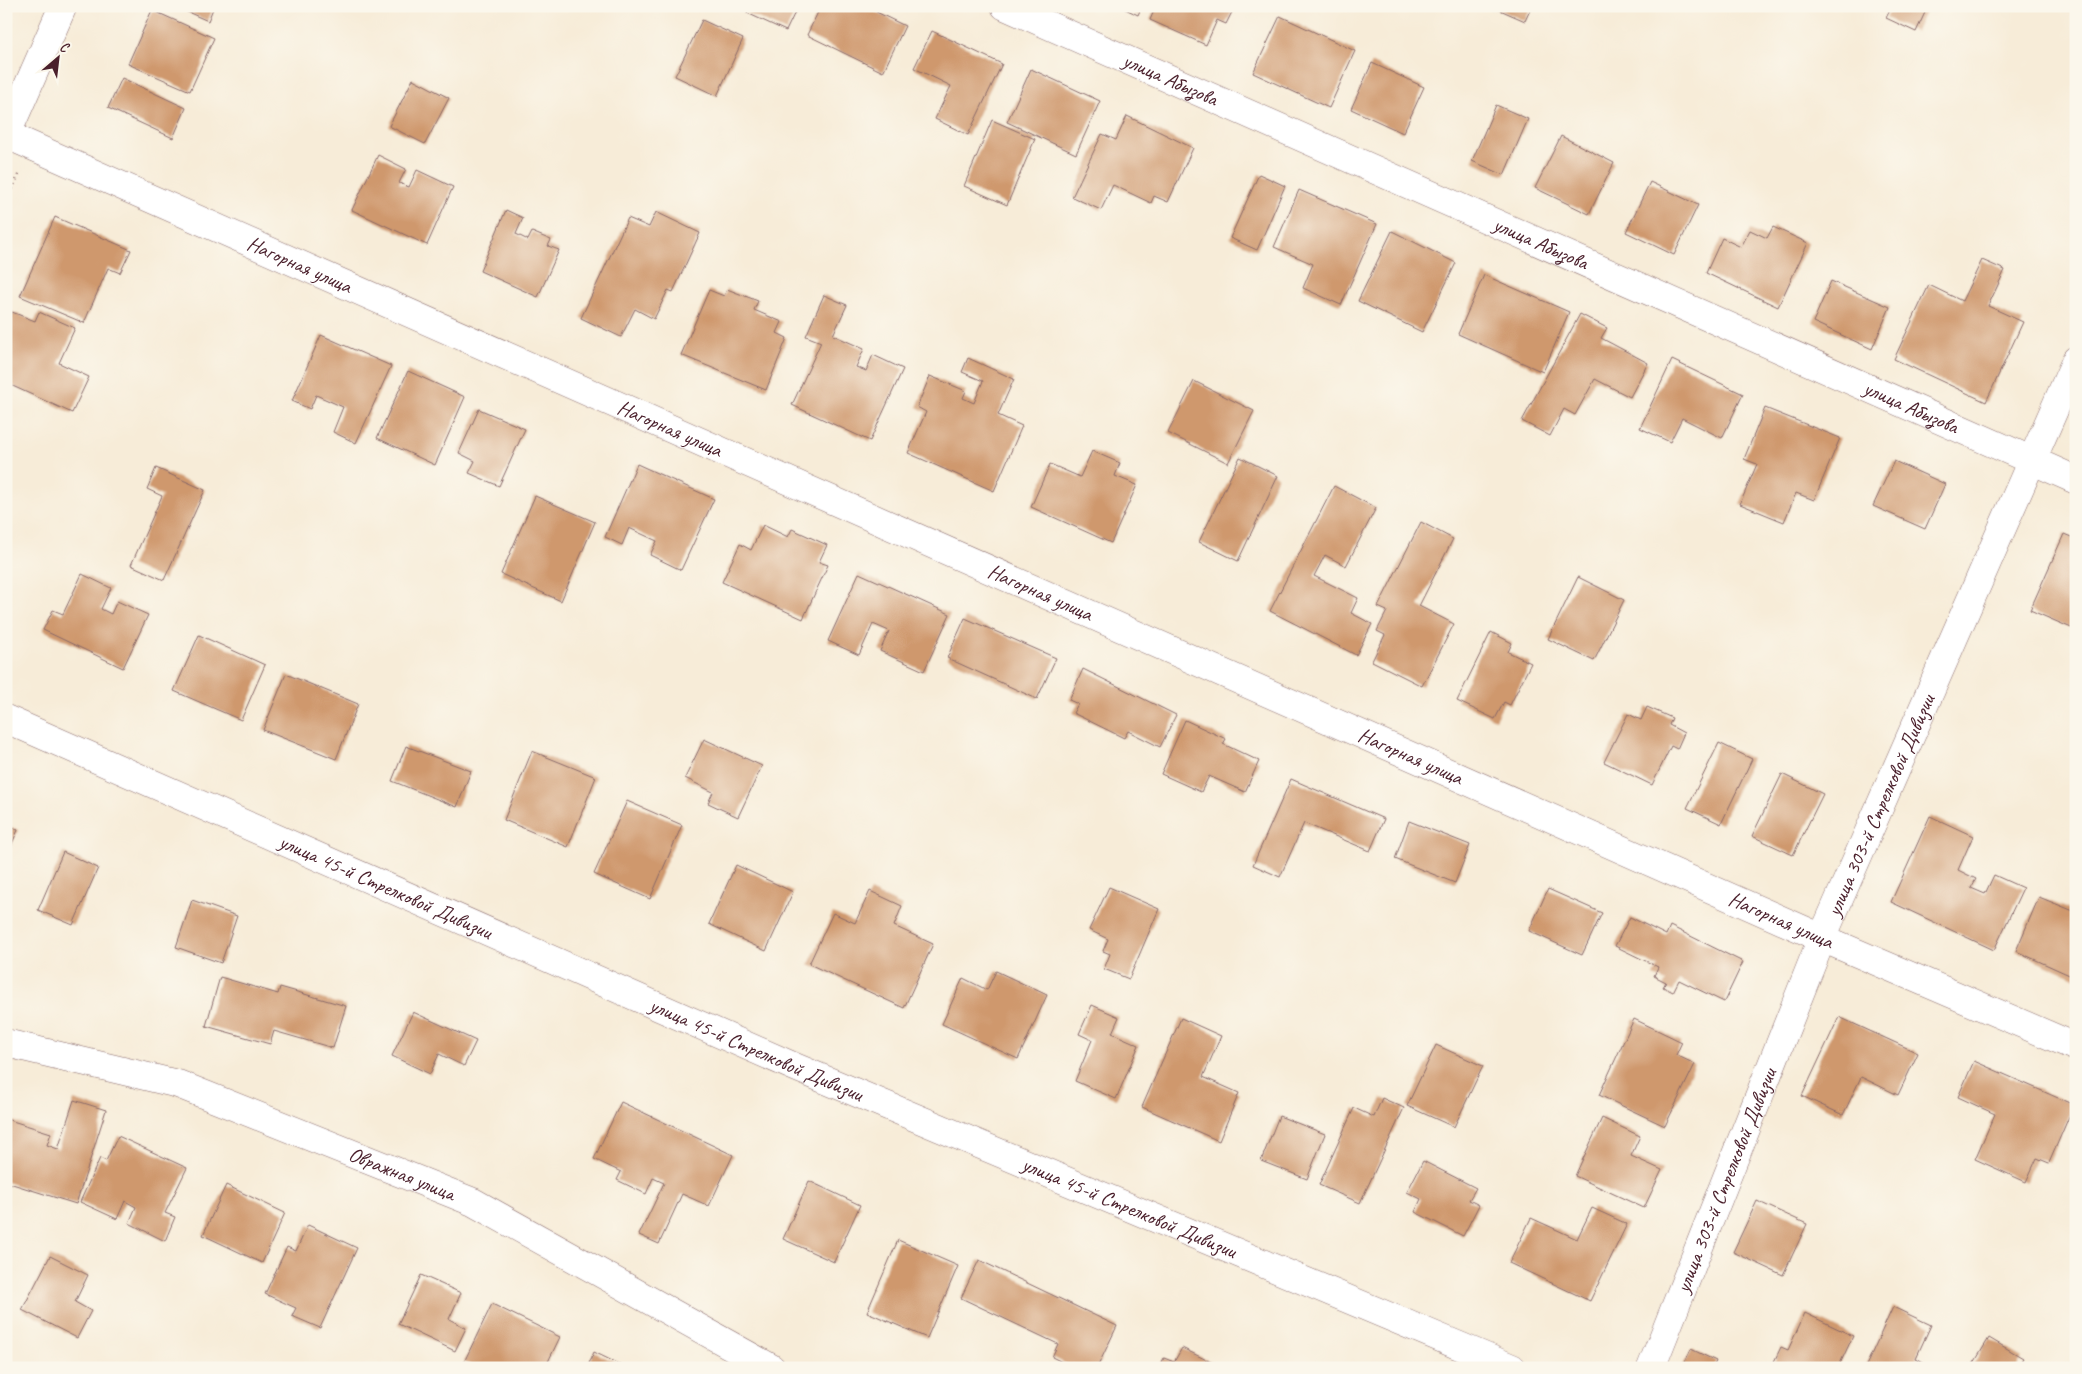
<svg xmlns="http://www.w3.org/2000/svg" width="2082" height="1374" viewBox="0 0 2082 1374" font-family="Caveat,sans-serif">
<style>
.building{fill:#cf986d}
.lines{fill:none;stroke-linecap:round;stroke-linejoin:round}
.minor-casing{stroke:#876768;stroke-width:29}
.major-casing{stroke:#876768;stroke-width:29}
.path{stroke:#876768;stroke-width:3;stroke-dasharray:1 4;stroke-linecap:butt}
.minor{stroke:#fff;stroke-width:28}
.major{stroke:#fff;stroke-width:28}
.labels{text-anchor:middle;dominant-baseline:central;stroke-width:5;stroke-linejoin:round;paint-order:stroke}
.street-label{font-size:21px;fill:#4a1f2b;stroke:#fbf7ec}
</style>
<rect width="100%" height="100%" fill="#fbf7ec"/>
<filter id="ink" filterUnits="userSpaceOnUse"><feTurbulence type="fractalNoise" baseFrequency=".02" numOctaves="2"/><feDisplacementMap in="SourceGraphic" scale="10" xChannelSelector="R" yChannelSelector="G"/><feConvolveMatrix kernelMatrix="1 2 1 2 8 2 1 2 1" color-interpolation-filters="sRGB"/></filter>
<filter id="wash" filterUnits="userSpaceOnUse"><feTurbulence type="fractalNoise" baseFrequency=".0096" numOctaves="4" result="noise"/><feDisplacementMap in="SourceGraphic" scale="20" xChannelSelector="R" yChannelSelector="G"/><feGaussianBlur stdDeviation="1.12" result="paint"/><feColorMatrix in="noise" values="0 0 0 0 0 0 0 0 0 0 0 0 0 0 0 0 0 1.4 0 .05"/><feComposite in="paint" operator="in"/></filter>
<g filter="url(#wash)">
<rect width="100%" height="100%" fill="#f7ecd8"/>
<g id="blocks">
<path class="building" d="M174,6H214L208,21Z
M751,6H798L786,31L747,13Z
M821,6H864L905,26L883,72L807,35Z
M1119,6H1142L1138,15Z
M1156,6H1235L1226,24L1217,20L1206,45L1150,20Z
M1491,6H1532L1525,21Z
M1892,6H1928L1916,32L1886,18Z
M152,10L214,38L190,91L128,64Z
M1280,16L1355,51L1329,108L1253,73Z
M702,20L743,39L717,96L675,76Z
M932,31L1002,64L968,135L935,119L951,86L914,68Z
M1372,63L1424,87L1403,133L1351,109Z
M1031,69L1100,101L1076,154L1007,122Z
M122,78L186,108L173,138L108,108Z
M413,79L449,98L425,144L389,126Z
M1496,105L1528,119L1504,175L1472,161Z
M1127,116L1193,148L1168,202L1154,196L1151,203L1113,185L1101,210L1072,197L1102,134L1116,140Z
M992,120L1035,139L1007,205L964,186Z
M1561,136L1614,163L1589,214L1535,188Z
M378,155L406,169L399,183L409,187L417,170L453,187L427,245L352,210Z
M1259,174L1285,186L1257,250L1230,238Z
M1650,182L1698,205L1674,255L1626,232Z
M1299,190L1377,224L1341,305L1303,288L1313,264L1274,247Z
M506,210L523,218L516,234L528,240L532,232L551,240L548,246L559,250L538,297L480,271Z
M656,212L700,233L673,292L668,290L654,319L635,309L621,337L581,318L628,218L649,227Z
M55,217L131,250L120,273L108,268L84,323L20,296Z
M1773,227L1808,243L1778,307L1706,273L1722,238L1741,247L1750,230L1767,238Z
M1392,231L1456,263L1422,332L1358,301Z
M1982,260L2005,270L1988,306L2023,322L1986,402L1894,359L1929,285L1962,301Z
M1484,275L1569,312L1543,372L1458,334Z
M1831,281L1890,307L1872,349L1813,322Z
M727,289L758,301L754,310L782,322L777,333L787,338L766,390L681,355L709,290L724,296Z
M824,295L847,305L833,335L864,349L856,367L866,371L873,355L903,369L870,441L792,405L821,342L806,336Z
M12,312L35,321L39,312L75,328L59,363L89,377L72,413L6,383V325Z
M1580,314L1607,328L1601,338L1648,363L1630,397L1595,379L1575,415L1564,409L1550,436L1522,421Z
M321,335L391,366L356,443L333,432L343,407L316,395L310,409L292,401Z
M968,358L1014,379L998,415L1022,426L994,491L908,453L926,412L917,407L930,376L966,391L963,398L974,403L983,381L962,372Z
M1672,360L1743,394L1722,438L1682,418L1670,442L1640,428Z
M408,371L465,397L435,465L377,438Z
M1194,381L1254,411L1228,463L1168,433Z
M1765,408L1840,438L1814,500L1796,493L1784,522L1740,504L1757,464L1744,459Z
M479,409L525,429L499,486L469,473L475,461L459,453Z
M1092,451L1120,463L1115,476L1137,485L1111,543L1031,507L1050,464L1080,477Z
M1240,457L1278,476L1238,561L1199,542Z
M1894,461L1945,484L1925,529L1873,506Z
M637,464L714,499L681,570L650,555L657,541L629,528L622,545L605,537Z
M156,468L205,490L164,580L131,565L162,496L147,489Z
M1334,486L1376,508L1346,566L1325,555L1314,576L1358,598L1351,613L1372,624L1356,655L1270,611Z
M535,496L595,522L561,601L501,574Z
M1421,522L1453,539L1419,606L1454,624L1422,686L1372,661L1385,635L1377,631L1387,611L1378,607Z
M763,525L788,537L792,529L827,545L819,562L828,565L803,619L722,582L740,544L751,550Z
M2064,534L2076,539V630L2030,610Z
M859,573L950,614L924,671L880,651L889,631L873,624L859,655L828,641Z
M82,574L111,588L101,609L111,614L117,601L148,615L123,668L43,630L53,610L63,614Z
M1578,577L1624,600L1594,661L1548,639Z
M965,618L1056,658L1037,699L947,658Z
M1491,632L1512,643L1508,652L1531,663L1510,705L1504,702L1495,719L1457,701Z
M199,635L265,665L241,720L174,691Z
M1083,669L1176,715L1160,747L1128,731L1124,738L1073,713L1078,704L1069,700Z
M286,674L358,704L336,759L263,730Z
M1647,707L1672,718L1669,725L1684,733L1677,749L1671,746L1652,785L1604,762L1628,714L1641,720Z
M1185,720L1226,739L1223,744L1259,761L1245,792L1209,776L1201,792L1161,774Z
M704,739L762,766L738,817L708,803L713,792L685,778Z
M1719,743L1752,759L1721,824L1687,808Z
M406,746L471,771L457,807L392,781Z
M532,751L596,777L568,847L504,820Z
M1782,774L1823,794L1793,855L1752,836Z
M1291,779L1384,819L1370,851L1304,823L1280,877L1253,865Z
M627,801L682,825L650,899L594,874Z
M1930,816L1973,836L1958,870L1976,879L1971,888L1985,894L1994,875L2023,888L1994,950L1891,902Z
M1409,821L1470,845L1455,883L1395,859Z
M6,825L18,830L6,857Z
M63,852L98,868L73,925L38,910Z
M736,865L793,892L766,951L709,924Z
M1109,887L1159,909L1129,979L1104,969L1110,954L1103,951L1108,939L1089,930Z
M1548,889L1602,913L1582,955L1529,931Z
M870,891L902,906L894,926L933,944L904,1008L809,964L833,913L855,923Z
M2039,897L2076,912V978L2016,951Z
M192,900L237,916L221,963L176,947Z
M1630,917L1666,935L1670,926L1743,962L1724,1002L1679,980L1673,992L1663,987L1666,982L1654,976L1658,967L1615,946Z
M996,971L1047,995L1018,1059L942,1024L963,978L987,990Z
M220,977L278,994L280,987L346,1006L333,1048L274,1031L270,1044L206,1026Z
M1092,1005L1119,1017L1112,1033L1139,1045L1116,1099L1075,1081L1092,1040L1079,1034Z
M413,1012L476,1041L464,1066L439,1054L430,1074L392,1056Z
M1839,1017L1918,1053L1898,1095L1861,1077L1843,1115L1802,1096Z
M1181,1018L1221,1036L1203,1077L1239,1093L1219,1141L1142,1107Z
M1634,1019L1682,1042L1676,1055L1695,1064L1665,1126L1599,1095Z
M1436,1045L1483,1066L1454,1127L1407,1106Z
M1974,1061L2074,1105L2049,1163L2037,1158L2026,1182L1975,1159L1995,1114L1958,1097Z
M1382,1098L1404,1108L1360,1203L1319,1185L1354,1108L1374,1117Z
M74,1100L106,1110L76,1204L6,1182V1119L51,1133L47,1145L58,1149Z
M621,1102L733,1155L709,1206L682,1194L659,1244L639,1235L664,1183L653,1178L646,1194L617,1180L621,1172L594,1159Z
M1279,1116L1325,1134L1307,1179L1261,1161Z
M1602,1118L1640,1136L1631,1156L1662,1170L1644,1208L1575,1176Z
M118,1136L187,1168L165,1213L175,1217L165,1241L129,1223L136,1207L125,1201L117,1219L80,1202L100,1158L106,1161Z
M1423,1161L1476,1188L1469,1200L1479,1205L1463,1236L1415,1212L1421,1199L1407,1192Z
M809,1181L860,1205L834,1262L783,1239Z
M226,1185L285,1213L262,1263L203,1235Z
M1757,1201L1807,1224L1783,1275L1733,1252Z
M1592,1208L1627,1224L1590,1301L1509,1263L1531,1218L1577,1239Z
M308,1225L357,1248L320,1328L292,1316L296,1308L265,1294L287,1247L296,1251Z
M898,1240L958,1266L927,1338L867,1312Z
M50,1256L88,1275L75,1302L91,1311L77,1338L22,1310Z
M979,1260L1117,1326L1097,1368H1074L1052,1357L1058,1344L961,1298Z
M421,1275L461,1293L449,1319L466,1328L455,1351L398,1324Z
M492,1304L560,1337L545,1368H476L464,1362Z
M1893,1307L1931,1325L1916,1358L1934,1368H1865Z
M1805,1313L1853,1336L1838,1368H1771L1781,1347L1788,1350Z
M1989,1338L2023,1358L2017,1368H1971Z
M1182,1348L1223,1368H1159L1164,1358L1174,1362Z
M1691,1349L1716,1361L1713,1368H1682Z
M594,1352L627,1368H587Z"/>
</g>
</g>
<g filter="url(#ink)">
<use href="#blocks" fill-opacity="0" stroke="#876768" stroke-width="1"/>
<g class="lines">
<g class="minor-casing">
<g id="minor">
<path id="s1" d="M1005,6L2076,480"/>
<path id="s2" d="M7,135L1822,938L2076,1047"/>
<path d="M6,136L63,6"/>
<path id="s3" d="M6,1043L178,1084L473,1202L771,1368"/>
<path id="s4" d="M1651,1368L1822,938L2076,360"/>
</g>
</g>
<g class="major-casing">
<g id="major">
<path id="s5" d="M6,719L795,1067L1512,1368"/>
</g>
</g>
<path class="path" d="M6,203L19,174"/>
<use href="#minor" class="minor"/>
<use href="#major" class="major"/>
</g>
</g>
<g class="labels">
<g class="street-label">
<text stroke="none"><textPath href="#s1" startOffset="181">улица Абызова</textPath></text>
<text stroke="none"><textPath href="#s1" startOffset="586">улица Абызова</textPath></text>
<text stroke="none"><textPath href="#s2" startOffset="320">Нагорная улица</textPath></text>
<text stroke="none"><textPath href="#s1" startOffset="991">улица Абызова</textPath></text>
<text stroke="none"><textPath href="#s2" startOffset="725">Нагорная улица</textPath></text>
<text stroke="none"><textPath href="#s2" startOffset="1130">Нагорная улица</textPath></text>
<text stroke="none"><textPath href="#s2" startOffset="1535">Нагорная улица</textPath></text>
<text stroke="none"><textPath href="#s4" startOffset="608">улица 303-й Стрелковой Дивизии</textPath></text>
<text stroke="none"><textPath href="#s5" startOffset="415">улица 45-й Стрелковой Дивизии</textPath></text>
<text stroke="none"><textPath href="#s2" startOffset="1940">Нагорная улица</textPath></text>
<text stroke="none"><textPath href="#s5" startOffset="820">улица 45-й Стрелковой Дивизии</textPath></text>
<text stroke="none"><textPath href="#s3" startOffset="418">Овражная улица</textPath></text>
<text stroke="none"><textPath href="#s4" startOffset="202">улица 303-й Стрелковой Дивизии</textPath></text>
<text stroke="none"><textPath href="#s5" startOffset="1225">улица 45-й Стрелковой Дивизии</textPath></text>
</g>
</g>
<rect width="2082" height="1374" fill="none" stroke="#fbf7ec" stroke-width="25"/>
<g transform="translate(58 58) rotate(28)" stroke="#fbf7ec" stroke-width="4" paint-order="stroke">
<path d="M0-4L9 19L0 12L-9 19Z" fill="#4a1f2b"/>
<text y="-8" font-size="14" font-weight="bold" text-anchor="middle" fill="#4a1f2b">С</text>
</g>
</svg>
